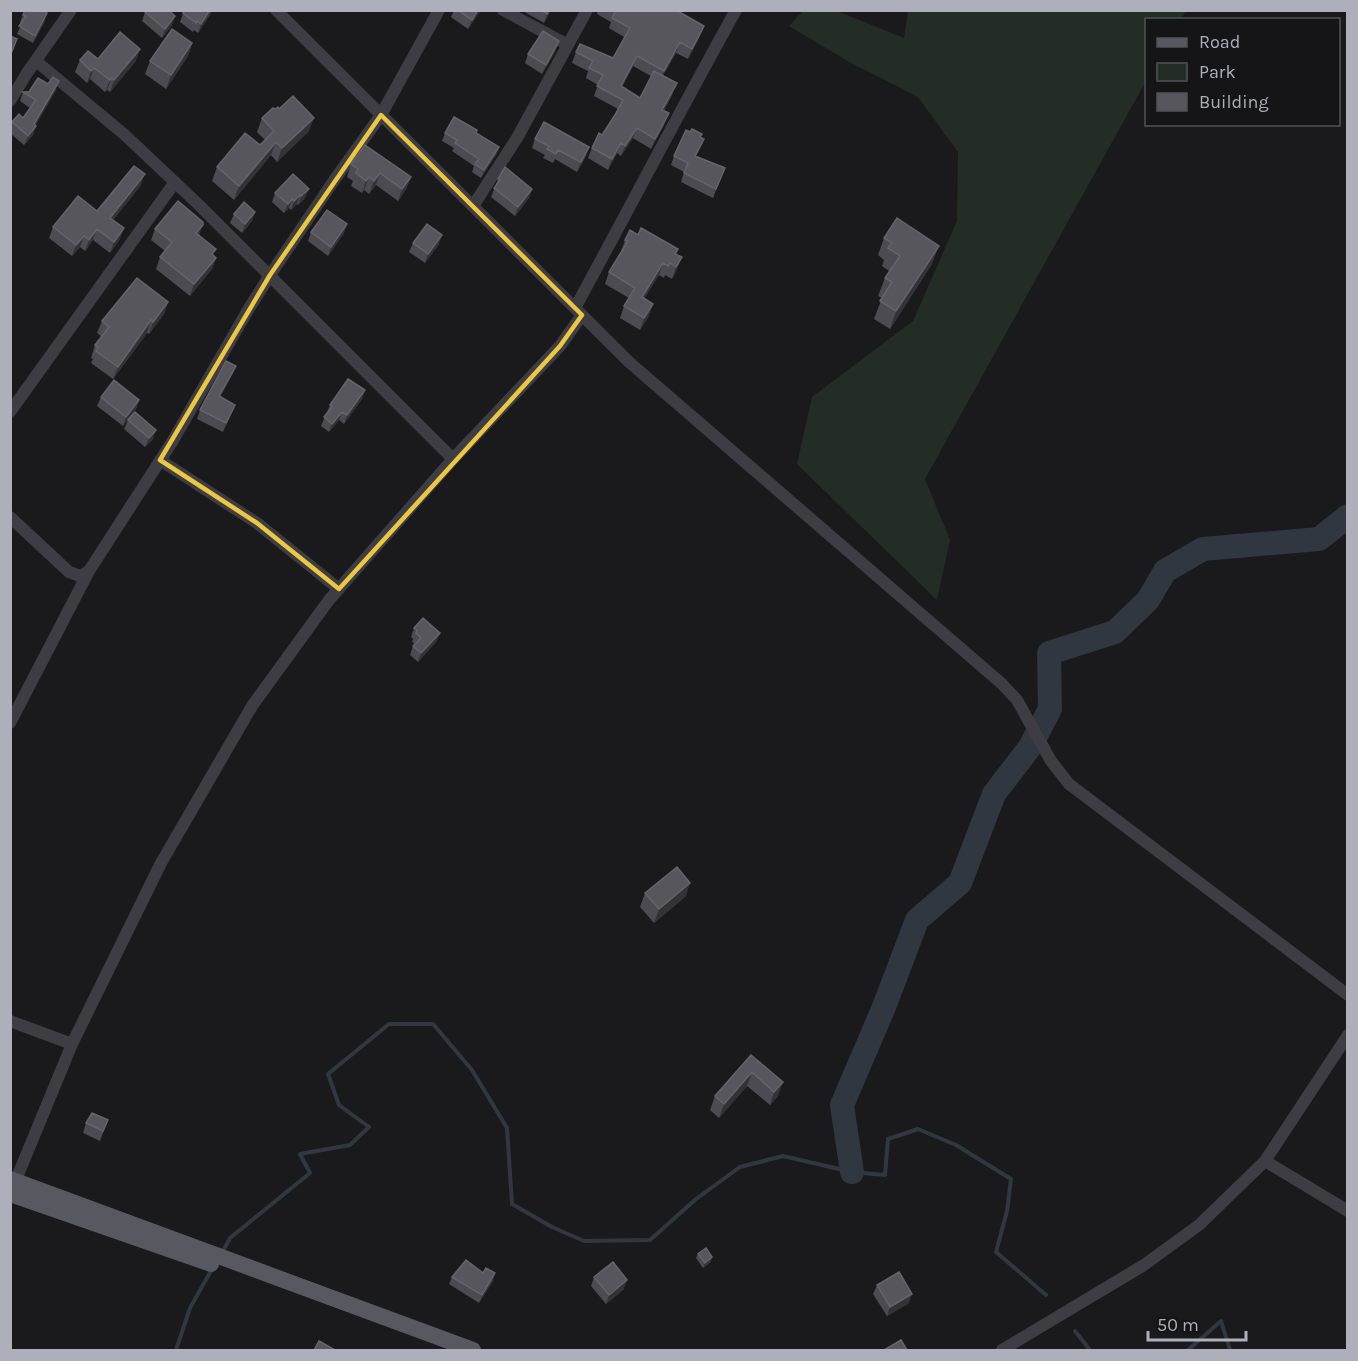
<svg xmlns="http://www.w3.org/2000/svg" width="1358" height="1361" viewBox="0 0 1358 1361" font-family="Karla,sans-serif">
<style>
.green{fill:#242c26}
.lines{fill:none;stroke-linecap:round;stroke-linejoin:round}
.stream{stroke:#303740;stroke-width:4}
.river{stroke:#303740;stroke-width:24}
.minor{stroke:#3d3d43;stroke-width:12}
.major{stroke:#575860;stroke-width:16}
.wall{fill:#4b4b51;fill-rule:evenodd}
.shaded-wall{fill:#333337}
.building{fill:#56565c;stroke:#64646b;stroke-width:1.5}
.marked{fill:none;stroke:#ecc842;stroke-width:4.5;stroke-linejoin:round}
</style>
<rect width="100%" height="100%" fill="#1a1a1c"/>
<path class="green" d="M803,11H837L904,38L908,11H1186L1181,19L1146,20V81L925,479L950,540L937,600L797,464L812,397L913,321L957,221L958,152L918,97L851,63L789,26Z"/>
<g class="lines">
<path class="stream" d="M222,1253L230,1238L310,1173L300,1154L350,1145L369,1127L339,1105L328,1074L389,1024H433L472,1070L507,1128L512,1204L552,1227L584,1241L650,1240L696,1199L740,1167L783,1156L852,1172L885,1175L888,1139L918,1129L956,1145L1011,1179L1007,1211L996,1252L1046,1295
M1075,1331L1090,1350
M176,1350L190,1308L212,1269
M1188,1350L1221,1321L1230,1350"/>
<path class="river" d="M852,1172L842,1105L884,1007L917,920L960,883L994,794L1030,747L1050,709L1049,653L1115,632L1148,600L1165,571L1203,549L1319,539L1348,516"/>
<path class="minor" d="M276,10L629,362L1001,683L1017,700L1051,761L1069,784L1348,995
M503,10L568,45
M36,61L125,135L199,205L453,459
M10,101L27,73L71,10
M473,206L517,138L587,10
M575,308C629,209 681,109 736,10
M10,412L175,182
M160,460L257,523L339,589
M10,517L69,572L80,576L89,571L172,442L248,310L270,275L335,179L381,115L439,10
M10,723L89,571
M10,1021L72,1044
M1348,1035L1265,1161L1348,1211
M13,1187L72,1044L161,863L252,706L329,600L453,459L560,346L582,315
M1002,1350L1144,1265L1199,1225L1265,1161"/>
<path class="major" d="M10,1179L473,1350
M10,1194L211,1264"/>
</g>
<path class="wall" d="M213,10L198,33L194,30L193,32L180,22L183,13Z
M454,10H481L468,29L451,17Z
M521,10H551L544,23Z
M598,10H676L700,36L688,59L676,53L663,75L673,93L664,111L665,123L651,149L633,138L621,156L617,153L608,170L588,158L592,148L602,135L618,109L594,96L598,85L586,78L588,71L572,63L576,52L613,58L624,37L609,28L611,22L597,14ZM633,66L651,76L640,98L622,87Z
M145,12L172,25L162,38L142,21Z
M23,15L45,21L33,43L17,34L22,23L20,22Z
M192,43L188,56L166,89L145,74L150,61Z
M556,50L542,74L525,63L528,54Z
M98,59L136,61L110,92L107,90L105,92L90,79L87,83L75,72L80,60Z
M56,90L35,126L33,135L24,145L10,133V126L12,122L23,118L30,108L20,101L23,92Z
M262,118L309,131L277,162L271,155L234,200L212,181L217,167L260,145L265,140L257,132Z
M477,130L476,133L499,147L496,155L481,178L472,172L474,166L452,151L454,148L442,141L445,133Z
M701,137L700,148L696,156L721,177L713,198L681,182L684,172L671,165L674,156Z
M535,139L586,156L577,172L555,159L553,163L543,158L545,155L532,148Z
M351,164L411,177L406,189L398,201L376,185L369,194L364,190L362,193L351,186L353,181L347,177Z
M293,174L305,198L298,205L297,204L291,210L289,208L284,213L272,202L275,193Z
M498,179L532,189L529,198L515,216L491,197Z
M141,185L113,220L120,239L110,253L93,240L85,251L80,247L72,256L49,238L53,227L97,211Z
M234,214L252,221L242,233L230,223Z
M155,229L199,235L216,258L212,269L190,296L156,269L160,257L165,251L151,240Z
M311,232L344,233L328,256L308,241Z
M638,235L678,249L676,254L677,269L672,279L665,275L664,278L659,275L644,298L649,316L640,330L620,318L624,306L629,298L605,284L609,272L621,252L625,240Z
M884,238L932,264L890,329L874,319L882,298L878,296L885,278L889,271L882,266L884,260L878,255Z
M413,243L439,244L425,263L409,252Z
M168,302L164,314L149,334L147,333L113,379L91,363L93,359L91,358L95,345L102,337L97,333L102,321Z
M236,366L232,375L220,397L235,405L223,432L197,419L200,410Z
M365,390L362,399L344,424L339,420L329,432L321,426L330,405Z
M101,397L139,400L136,409L123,426L97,406Z
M128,420L153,439L145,447L124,429Z
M414,628L440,633L436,642L418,662L410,655L413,646L415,644L412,642L413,639L411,637Z
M645,893L686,896L654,923L640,907Z
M751,1055L778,1096L770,1105L747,1086L719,1118L710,1110L715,1096Z
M108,1120L100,1141L83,1133L86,1123Z
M698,1254L711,1262L703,1268L696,1258Z
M452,1277L493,1281L479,1303L449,1284Z
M594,1277L624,1289L606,1304L591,1286Z
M877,1285L909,1303L887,1316L873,1294Z"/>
<path class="shaded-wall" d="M210,10H213L198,33L201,24Z
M478,10H481L468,29L472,20Z
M549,10H551L544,23L547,14Z
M47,13L45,21L33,43L35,36Z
M175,16L172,25L162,38L165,29Z
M704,26L700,36L688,59L692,49Z
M559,41L556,50L542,74L546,65Z
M680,42L676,53L660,81L664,71Z
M192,43L188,56L166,89L171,75Z
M140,49L136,61L110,92L114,80Z
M637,56L633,66L617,96L621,86Z
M94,68L90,79L87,83L91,71Z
M112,78L107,90L105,92L110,80Z
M59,81L56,90L32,131L36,126L33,135L24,145L34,124Z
M677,83L673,93L659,120L662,110Z
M669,113L665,123L651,149L655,139Z
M314,118L309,131L277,162L282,148Z
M637,128L633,138L621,156L625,146Z
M276,142L271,155L234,200L239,186Z
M621,143L617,153L608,170L612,159Z
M499,147L496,155L481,178L484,170Z
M589,147L586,156L577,172L581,162Z
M380,173L376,185L369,194L374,181Z
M145,174L141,185L106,229L110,218Z
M369,177L364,190L362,193L366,181Z
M411,177L406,189L398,201L402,189Z
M309,189L305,198L298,205L301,196Z
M532,189L529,198L515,216L518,207Z
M300,195L297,204L291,210L294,201Z
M292,199L289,208L284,213L288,204Z
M255,212L252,221L242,233L245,224Z
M347,224L344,233L328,256L331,247Z
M203,225L199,236L196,233Z
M124,228L120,239L110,253L114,242Z
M97,229L93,240L85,251L89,240Z
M442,235L439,244L425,263L428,254Z
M84,236L80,247L72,256L76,245Z
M939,246L932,264L890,329L896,311Z
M682,257L677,269L672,279L676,267Z
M216,258L212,269L190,296L194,284Z
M663,263L659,275L638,309L642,297Z
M168,302L164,314L149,334L153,322Z
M653,304L649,316L640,330L644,318Z
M151,320L147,333L113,379L118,367Z
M236,366L232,375L216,405L219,396Z
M365,390L362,399L344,424L347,415Z
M139,400L136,409L123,426L126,417Z
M235,405L232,413L223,432L226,423Z
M342,412L339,420L329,432L332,424Z
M156,430L153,439L145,447L149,438Z
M440,633L436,642L418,662L421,653Z
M690,883L686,896L654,923L659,909Z
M752,1072L747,1086L719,1118L724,1104Z
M783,1082L778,1096L770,1105L774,1092Z
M712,1257L711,1262L703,1268L705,1263Z
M495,1273L493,1281L479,1303L482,1295Z
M627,1280L624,1289L606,1304L609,1295Z
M912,1294L909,1303L887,1316L890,1307Z"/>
<path class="building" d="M25,10H42L47,13L35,36L19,26L26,16L23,15Z
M147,10H168L175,16L165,29L145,12Z
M185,10H210L201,24L197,21L196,23L183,13Z
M458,10H478L472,20Z
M541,10H549L547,14Z
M612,10H676L704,26L692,49L680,42L664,71L637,56L621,86L640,98L654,71L677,83L662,110L669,113L655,139L637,128L625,146L621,143L612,159L592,148L599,133L602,135L615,115L623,100L597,86L603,75L589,68L593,61L576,52L580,44L613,58L630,28L612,18L615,12Z
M172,29L192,43L171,75L150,61Z
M543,31L559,41L546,65L528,54Z
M120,32L140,49L114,80L112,78L110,80L94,68L91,71L80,60L88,51L98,59Z
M10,36L17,39L10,56Z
M53,77L59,81L34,124L36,126L28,136L12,122L19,114L23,118L36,100L23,92H29L38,78L48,84Z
M293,96L314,118L282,148L276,142L239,186L217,167L245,133L260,145L274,131L262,118L273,108L275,109L278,107L279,109Z
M454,117L477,130L476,133L499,147L484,170L475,164L479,159L455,143L457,140L445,133Z
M544,122L589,147L581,162L558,150L556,154L547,149L549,146L535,139Z
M692,129L702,134L700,137L704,139L695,156L725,168L716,189L684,173L688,163L674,156L686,130L690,132Z
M365,145L411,177L402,189L380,173L374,181L369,177L366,181L356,173L358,169L351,164Z
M134,166L145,174L110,218L124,228L114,242L97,229L89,240L84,236L76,245L53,227L78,196L97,211Z
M505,167L532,189L518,207L494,188L500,180L498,179Z
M293,174L309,189L301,196L300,195L294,201L292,199L288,204L275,193Z
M178,201L203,222V225L196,233L216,249L212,254L216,258L194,284L160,257L172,242L155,229Z
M244,202L255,212L245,224L234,214Z
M327,210L347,224L331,247L311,232Z
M897,218L939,246L896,311L880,301L892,282L885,278L900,256L888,248L892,243L884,238Z
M427,224L442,235L428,254L413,243Z
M641,228L678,249L675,254L682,257L676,267L670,263L668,266L663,263L642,297L653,304L644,318L624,306L635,288L609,272L628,241L625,240L630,230L638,235Z
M137,278L168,302L153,322L151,320L118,367L96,351L98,348L95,345L109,327L102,321Z
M226,361L236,366L219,396L235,405L226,423L200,410Z
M348,379L365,390L347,415L342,412L332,424L324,417L332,407L330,405Z
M114,380L139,400L126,417L101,397Z
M135,412L156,430L149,438L128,420Z
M423,618L440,633L421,653L413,646L421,638L416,633L417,630L414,628Z
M677,867L690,883L659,909L645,893Z
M751,1055L783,1082L774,1092L752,1072L724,1104L715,1096Z
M92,1113L108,1120L103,1131L86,1123Z
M706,1248L712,1257L705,1263L698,1254Z
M466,1260L483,1273L486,1268L495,1273L482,1295L452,1277Z
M613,1262L627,1280L609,1295L594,1277Z
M899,1272L912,1294L890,1307L877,1285Z
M901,1340L907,1350H884Z
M319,1341L335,1350H314Z"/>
<path class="marked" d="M381,115L582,315L560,346L339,589L257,523L160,460L270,275Z"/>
<rect width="1358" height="1361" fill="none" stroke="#adafbb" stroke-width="24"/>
<rect x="1145" y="18" width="195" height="108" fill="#151517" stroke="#525359" stroke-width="1.5"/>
<rect x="1157" y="38" width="30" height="9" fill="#575860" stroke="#525359" stroke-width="1.5"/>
<text x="1199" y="48" font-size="18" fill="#adafbb">Road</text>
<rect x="1157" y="63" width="30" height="18" fill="#242c26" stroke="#525359" stroke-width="1.5"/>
<text x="1199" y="78" font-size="18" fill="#adafbb">Park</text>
<rect x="1157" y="93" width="30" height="18" fill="#56565c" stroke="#525359" stroke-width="1.5"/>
<text x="1199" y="108" font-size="18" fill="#adafbb">Building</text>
<path d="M1148 1331v9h98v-9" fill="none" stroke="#adafbb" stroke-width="3"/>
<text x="1157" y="1331" font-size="18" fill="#adafbb" stroke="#151517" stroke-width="4.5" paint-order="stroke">50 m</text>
</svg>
